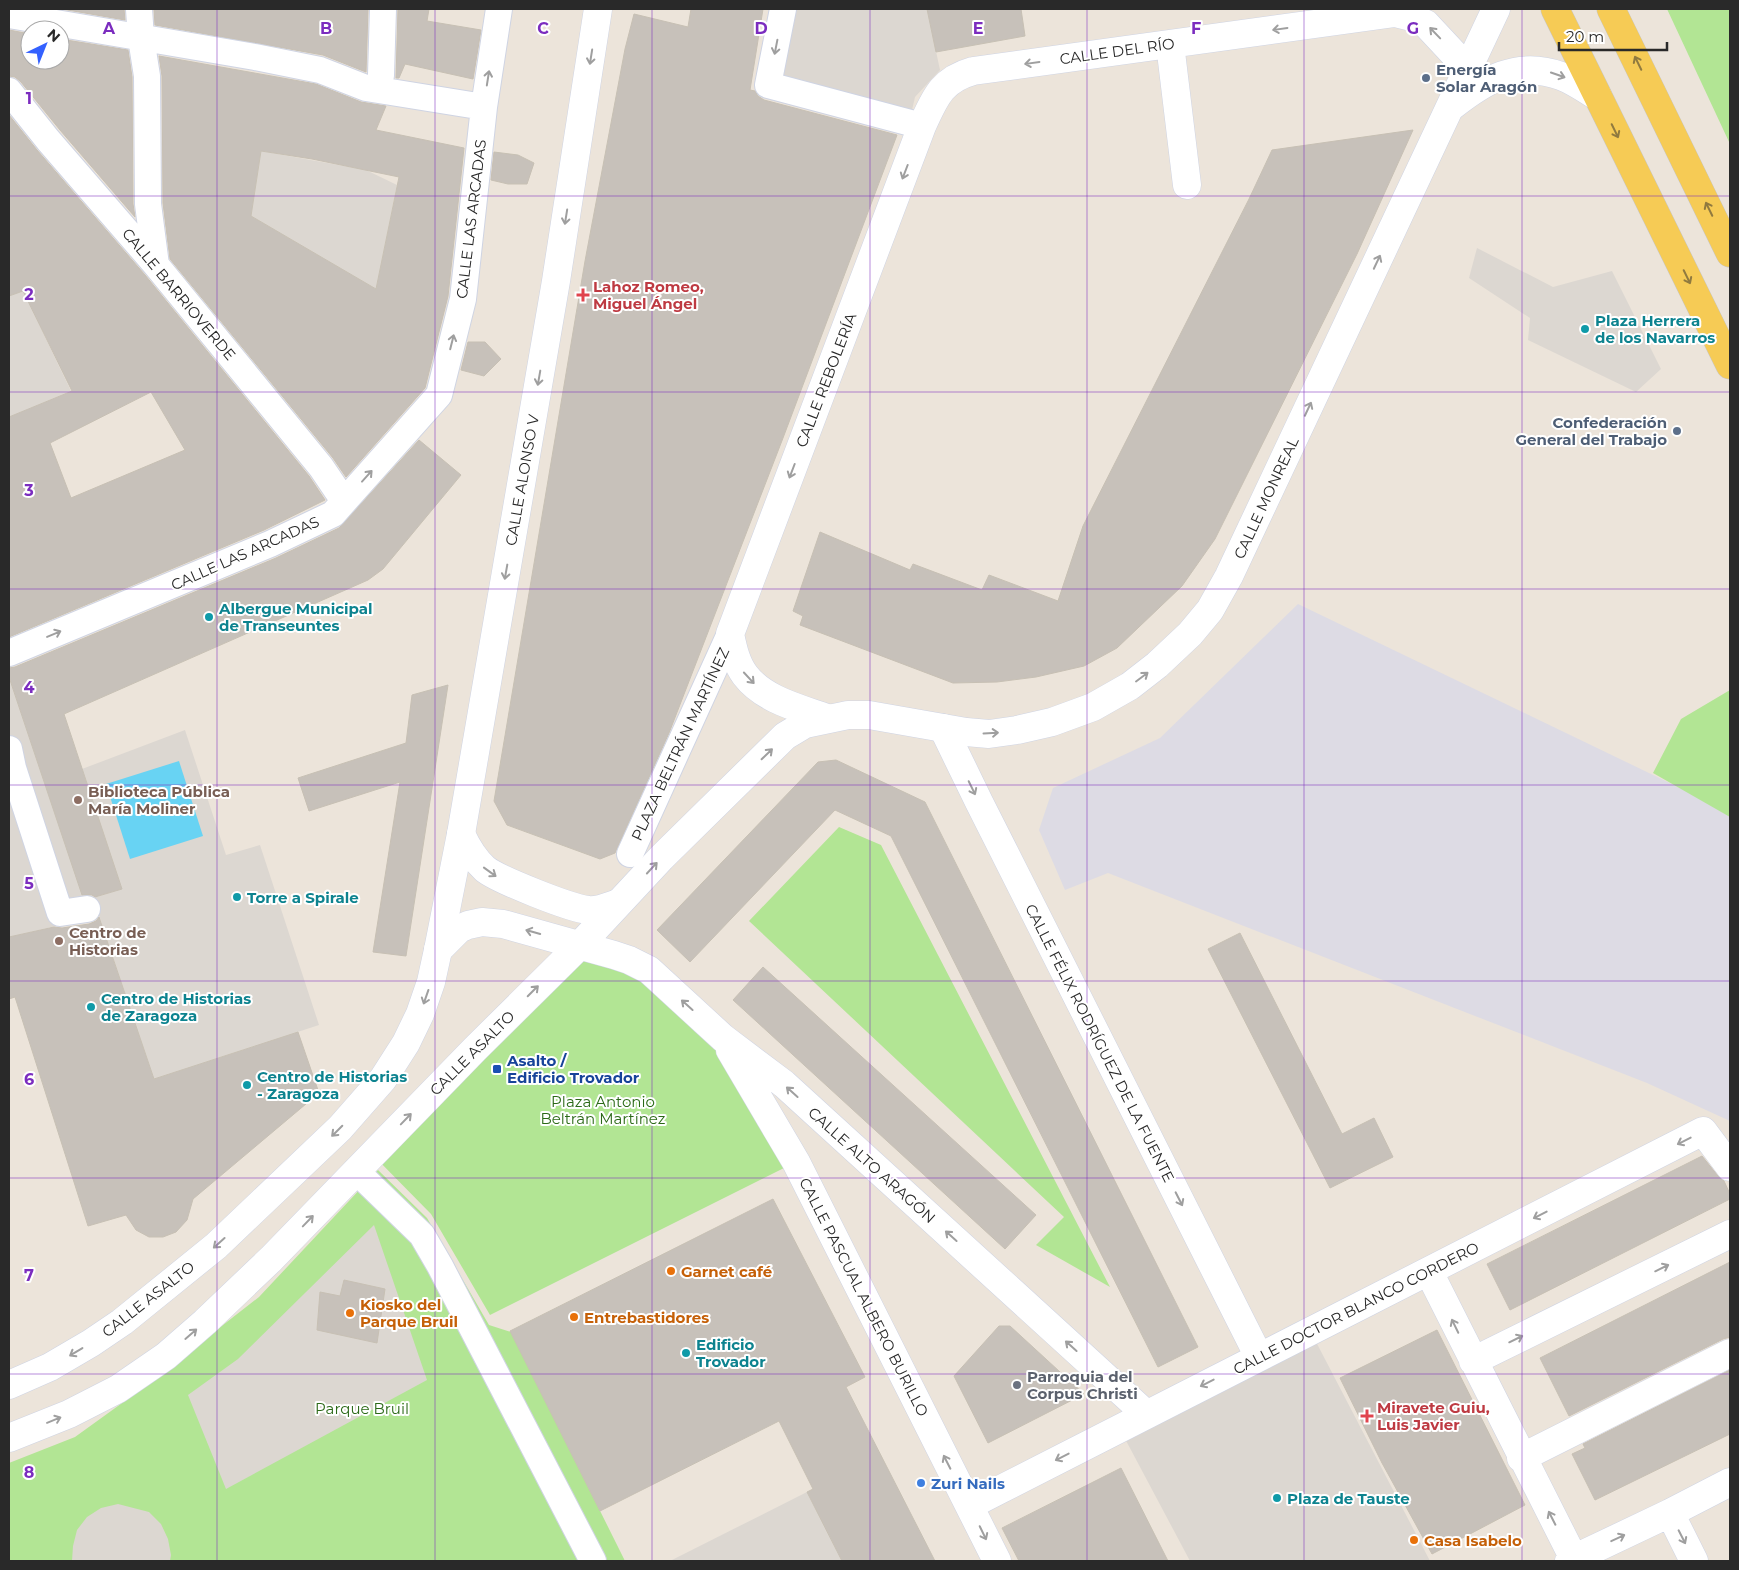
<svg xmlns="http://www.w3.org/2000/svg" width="1739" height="1570" viewBox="0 0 1739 1570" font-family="Montserrat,sans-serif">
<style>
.industrial{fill:#dddbe4}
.green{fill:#b2e594}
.plaza{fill:#dcd7d1}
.water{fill:#68d3f3}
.building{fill:#c7c1ba;stroke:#c7c0b4;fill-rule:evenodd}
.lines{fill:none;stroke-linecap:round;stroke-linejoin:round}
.pedestrian-casing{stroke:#cfd4e3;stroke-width:28}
.minor-casing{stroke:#cfd4e3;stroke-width:29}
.secondary-casing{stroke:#cfd4e3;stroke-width:29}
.primary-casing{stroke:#c7c7c7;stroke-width:29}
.pedestrian{stroke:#fff;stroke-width:26}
.minor{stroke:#fff;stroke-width:28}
.secondary{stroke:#fff;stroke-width:28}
.primary{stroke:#f6cb55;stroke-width:28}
.oneway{stroke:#9f9f9f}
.oneway2{stroke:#907a3f}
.grid{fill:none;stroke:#7b2cbf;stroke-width:1;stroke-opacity:0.55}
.service-dot{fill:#5c6f8a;stroke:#fff;stroke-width:2}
.health-dot{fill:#e0444e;stroke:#fff;stroke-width:2}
.culture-dot{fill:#0f9aa8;stroke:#fff;stroke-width:2}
.education-dot{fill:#8d6e63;stroke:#fff;stroke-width:2}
.transit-dot{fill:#1a4fb4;stroke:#fff;stroke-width:2}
.food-dot{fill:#e8710a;stroke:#fff;stroke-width:2}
.worship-dot{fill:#6b7280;stroke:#fff;stroke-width:2}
.shop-dot{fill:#3f7fe0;stroke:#fff;stroke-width:2}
.labels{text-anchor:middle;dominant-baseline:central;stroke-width:4;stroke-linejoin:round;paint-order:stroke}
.street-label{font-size:15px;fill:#292929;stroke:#fff}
.service-label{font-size:15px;font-weight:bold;fill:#4e5e75;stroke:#fff;text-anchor:start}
.health-label{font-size:15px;font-weight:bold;fill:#be3a42;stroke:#fff;text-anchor:start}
.culture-label{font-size:15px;font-weight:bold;fill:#0d838f;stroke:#fff;text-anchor:start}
.education-label{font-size:15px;font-weight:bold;fill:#785e54;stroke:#fff;text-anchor:start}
.transit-label{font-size:15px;font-weight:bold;fill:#164399;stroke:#fff;text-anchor:start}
.park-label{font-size:15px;fill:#2b6917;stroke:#fff}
.food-label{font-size:15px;font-weight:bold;fill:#c56008;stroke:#fff;text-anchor:start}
.worship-label{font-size:15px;font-weight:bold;fill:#5b616d;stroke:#fff;text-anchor:start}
.shop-label{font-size:15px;font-weight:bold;fill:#366cbe;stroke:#fff;text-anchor:start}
.grid-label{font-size:16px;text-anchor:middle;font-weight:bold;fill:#7b2cbf;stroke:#fff;stroke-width:4;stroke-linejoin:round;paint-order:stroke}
</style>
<rect width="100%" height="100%" fill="#ece4da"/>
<path class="industrial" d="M1298,604L1730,812V1121L1647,1083L1108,873L1065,890L1039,830L1053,788L1160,738Z"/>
<path class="green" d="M1667,9H1730V144Z
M1730,690V817L1653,773L1681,719Z
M839,827L881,845L1110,1287L1036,1245L1064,1217L749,921Z
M580,945L629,960L723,1038L796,1162L490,1315L431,1214L372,1154Z
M378,1170L427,1218L489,1325L511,1332L625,1561H9V1463L75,1437L136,1393L259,1297Z"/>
<path class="plaza" d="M783,9H927L940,70L915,97L909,123L768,85Z
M261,151L366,170L397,185L376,289L251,216Z
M1477,248L1553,287L1612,271L1661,369L1636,392L1528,340L1530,318L1469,278Z
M23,291L71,391L9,417V296Z
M9,677L84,900L69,923L9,937Z
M185,730L226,855L260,845L319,1025L154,1079L93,898L122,889L82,769Z
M374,1225L427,1380L226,1489L188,1395L238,1359Z
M1314,1338L1430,1561H1190L1123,1435Z
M807,1492L842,1561H670Z
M118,1504L149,1512L161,1524L168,1539L171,1555L170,1561H72L73,1546L77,1530L87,1517L101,1508Z"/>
<path class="water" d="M179,761L203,836L130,859L106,784Z"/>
<path class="building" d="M62,9H124L125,20Z
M154,9H368L366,72L323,55L155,25Z
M398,9H429L427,21L481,30L473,79L405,64L399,78H396Z
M691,9H763L750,90L755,91L758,96L764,100L897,135L783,438L669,733L615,853L600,859L507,825L494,801L585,261L625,49L634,14L688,27Z
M927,9H1021L1025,36L936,52Z
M9,30L30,34V60H60V39L128,50L132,77L133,204L135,217L60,130L21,82L15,77L9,76Z
M159,56L316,84L361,102L386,106L376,130L464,148L448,296L425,388L346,477L333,458L170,259L163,203L162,76ZM261,151L312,159L399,177L376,289L251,216Z
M9,115L37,150L145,275L309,476L325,500L264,530L9,637V417L72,391L23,291L9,296ZM151,392L185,450L71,498L50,443Z
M1413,130L1357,254L1215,539L1182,586L1117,648L1084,666L1036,677L997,682L953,683L800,625L803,616L793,611L820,532L910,570L913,564L982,590L989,575L1058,601L1083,526L1249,199L1272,150Z
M494,152L518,155L534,163L527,184H508L491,180Z
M468,342H485L501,359L484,376L461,370Z
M419,440L461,475L383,569L368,580L64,714L122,889L95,897L92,895H82L9,677V668L15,667L276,558L339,528Z
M448,685L406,956L373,952L400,782L309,811L298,778L406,743L412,695Z
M836,760L925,802L1198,1347L1158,1367L891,836L835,810L690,962L657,930L818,762Z
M99,917L154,1079L298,1032L319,1093L193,1199L187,1220L176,1232L163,1237H149L136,1230L126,1215L88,1226L15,997L9,999V937L54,927L62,928L89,924L96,921Z
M1240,933L1342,1134L1374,1118L1393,1157L1330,1188L1208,949Z
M763,967L1036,1215L1005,1249L733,1000Z
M1702,1156L1718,1176L1724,1181L1730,1194V1199L1510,1310L1487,1264Z
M773,1199L865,1377L846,1387L935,1561H842L807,1492L813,1489L779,1421L600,1511L510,1331Z
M1730,1262V1337L1723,1339L1569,1416L1540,1358Z
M344,1280L385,1289L377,1343L317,1330L320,1292L340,1296Z
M999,1326H1010L1084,1394L988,1443L954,1376Z
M1437,1330L1525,1505L1432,1554L1382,1463L1340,1378Z
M1730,1370V1434L1595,1500L1572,1454L1585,1448L1583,1444Z
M1121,1468L1168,1561H1019L1002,1528Z"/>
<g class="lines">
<g class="pedestrian-casing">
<path id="pedestrian" d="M139,9L141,38L147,76L148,204L156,265
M783,9L768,85L922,126
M9,15L255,57L320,70L366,88L484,107
M379,89L381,75L383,9
M9,91L48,140L156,265L321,467L344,501
M9,653L270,544L333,514L439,395L463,299L484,107L499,9
M9,749L13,768L60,913L87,909
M630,854L730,634
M356,1171L422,1235L440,1266L593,1561"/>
</g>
<g class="minor-casing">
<path id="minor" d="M1170,44L1187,185
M827,718C799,708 764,700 745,675C736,663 733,648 730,634L922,126C935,98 941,80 973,71L1395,13L1411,17L1426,24L1468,69
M943,728L979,802L1259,1357
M461,834C467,847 474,859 485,869C499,880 570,908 588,910C599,911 609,906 618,903
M438,950L459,929L468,925L482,922L503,924L614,955L629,960L649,970L723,1038L784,1084L1146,1414
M730,1050L796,1162L997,1561
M1429,1272L1575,1561
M1473,1361L1730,1234
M1521,1458L1730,1353
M970,1505C1214,1380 1459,1257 1703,1131L1730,1167
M1670,1513L1694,1561
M1569,1561L1670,1513L1730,1482"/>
</g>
<g class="secondary-casing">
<path id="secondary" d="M1452,106C1485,80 1517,60 1561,76C1574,81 1586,89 1598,97
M9,1385L50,1367L91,1343L122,1322L216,1246L340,1128L383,1079L406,1043L420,1014L431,982L438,950L461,834L556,281L598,9
M9,1438L69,1414L118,1389L166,1356L205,1322L271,1259L475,1049L580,945L661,858L785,736L805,724L848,715H869L966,732L989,734L1017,730L1052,722L1093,707L1130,686L1157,665L1190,634L1210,610L1229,576L1496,9"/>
</g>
<g class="primary-casing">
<path id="primary" d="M1555,9L1730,365
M1611,9L1730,253"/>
</g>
<use href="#pedestrian" class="pedestrian"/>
<use href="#minor" class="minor"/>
<use href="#secondary" class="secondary"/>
<use href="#primary" class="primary"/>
</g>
<defs><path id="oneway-shaft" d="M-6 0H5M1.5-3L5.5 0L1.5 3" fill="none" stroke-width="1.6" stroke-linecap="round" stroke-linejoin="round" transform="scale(1.25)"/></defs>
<g class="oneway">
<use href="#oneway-shaft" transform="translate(1280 29) rotate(172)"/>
<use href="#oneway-shaft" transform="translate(1435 33) rotate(-134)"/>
<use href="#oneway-shaft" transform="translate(776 47) rotate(101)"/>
<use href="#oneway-shaft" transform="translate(591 57) rotate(99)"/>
<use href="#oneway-shaft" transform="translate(1032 63) rotate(172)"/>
<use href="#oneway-shaft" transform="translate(1558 75) rotate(19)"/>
<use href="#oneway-shaft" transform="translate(488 78) rotate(-81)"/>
<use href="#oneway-shaft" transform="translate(905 172) rotate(111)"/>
<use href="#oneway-shaft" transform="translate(566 217) rotate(99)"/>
<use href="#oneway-shaft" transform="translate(1377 262) rotate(-65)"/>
<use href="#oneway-shaft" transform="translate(452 342) rotate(-76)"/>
<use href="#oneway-shaft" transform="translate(539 378) rotate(100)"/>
<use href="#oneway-shaft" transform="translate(1308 409) rotate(-65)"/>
<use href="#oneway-shaft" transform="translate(792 471) rotate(111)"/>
<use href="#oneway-shaft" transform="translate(367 476) rotate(-48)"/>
<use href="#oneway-shaft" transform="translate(506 572) rotate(100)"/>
<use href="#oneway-shaft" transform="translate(54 634) rotate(-23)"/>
<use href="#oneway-shaft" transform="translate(1142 677) rotate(-37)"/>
<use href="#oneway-shaft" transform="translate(749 678) rotate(47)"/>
<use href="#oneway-shaft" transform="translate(991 733) rotate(-3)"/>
<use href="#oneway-shaft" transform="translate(767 754) rotate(-44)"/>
<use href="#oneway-shaft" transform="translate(972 788) rotate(64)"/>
<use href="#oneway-shaft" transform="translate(652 868) rotate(-47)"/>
<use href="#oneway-shaft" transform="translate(490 872) rotate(36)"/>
<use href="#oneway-shaft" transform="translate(533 932) rotate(-164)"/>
<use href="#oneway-shaft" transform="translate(533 991) rotate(-45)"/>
<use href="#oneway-shaft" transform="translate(426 997) rotate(109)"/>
<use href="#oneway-shaft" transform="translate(687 1005) rotate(-138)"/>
<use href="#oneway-shaft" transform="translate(792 1092) rotate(-138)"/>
<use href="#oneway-shaft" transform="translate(406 1119) rotate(-46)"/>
<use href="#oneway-shaft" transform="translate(337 1131) rotate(135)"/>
<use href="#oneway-shaft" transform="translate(1684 1141) rotate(153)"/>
<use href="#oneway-shaft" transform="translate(1179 1199) rotate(63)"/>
<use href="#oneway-shaft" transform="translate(1540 1215) rotate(153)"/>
<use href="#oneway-shaft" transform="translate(308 1221) rotate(-46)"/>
<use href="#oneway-shaft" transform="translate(951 1236) rotate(-138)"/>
<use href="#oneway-shaft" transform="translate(219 1243) rotate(138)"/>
<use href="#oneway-shaft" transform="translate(1662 1268) rotate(-26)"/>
<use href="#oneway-shaft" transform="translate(1455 1326) rotate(-116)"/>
<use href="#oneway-shaft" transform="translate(191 1334) rotate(-41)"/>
<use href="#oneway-shaft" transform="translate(1516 1339) rotate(-26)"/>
<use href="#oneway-shaft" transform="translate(1071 1346) rotate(-138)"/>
<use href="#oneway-shaft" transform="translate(76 1352) rotate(149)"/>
<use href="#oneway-shaft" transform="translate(1207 1383) rotate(153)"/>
<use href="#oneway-shaft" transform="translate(54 1420) rotate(-22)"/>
<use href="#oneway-shaft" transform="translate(1062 1457) rotate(153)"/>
<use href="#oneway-shaft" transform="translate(947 1462) rotate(-117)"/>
<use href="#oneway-shaft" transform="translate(1552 1518) rotate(-117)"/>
<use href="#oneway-shaft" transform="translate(983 1533) rotate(64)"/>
<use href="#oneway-shaft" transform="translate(1682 1537) rotate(63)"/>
<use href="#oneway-shaft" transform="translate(1618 1538) rotate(-25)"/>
</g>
<g class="oneway2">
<use href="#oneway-shaft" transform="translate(1638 63) rotate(-116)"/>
<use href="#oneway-shaft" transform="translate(1615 131) rotate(64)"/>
<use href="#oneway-shaft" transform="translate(1709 209) rotate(-116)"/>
<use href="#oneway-shaft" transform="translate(1687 277) rotate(64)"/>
</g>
<path class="grid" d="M217,9V1561M435,9V1561M652,9V1561M870,9V1561M1087,9V1561M1304,9V1561M1522,9V1561M9,196H1730M9,392H1730M9,589H1730M9,785H1730M9,981H1730M9,1178H1730M9,1374H1730"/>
<g class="service-dot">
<circle cx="1426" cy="78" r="5"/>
<circle cx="1677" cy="431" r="5"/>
</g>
<g class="health-dot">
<path d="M580.5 287.5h5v5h5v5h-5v5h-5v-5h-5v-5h5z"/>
<path d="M1364.5 1408.5h5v5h5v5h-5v5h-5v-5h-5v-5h5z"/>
</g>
<g class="culture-dot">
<circle cx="1585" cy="329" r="5"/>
<circle cx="209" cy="617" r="5"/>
<circle cx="237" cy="897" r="5"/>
<circle cx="91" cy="1007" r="5"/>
<circle cx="247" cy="1085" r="5"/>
<circle cx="686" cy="1353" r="5"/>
<circle cx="1277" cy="1498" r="5"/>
</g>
<g class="education-dot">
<circle cx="78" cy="800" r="5"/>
<circle cx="59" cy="941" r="5"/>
</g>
<rect class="transit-dot" x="492" y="1064" width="10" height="10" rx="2.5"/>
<g class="food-dot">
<circle cx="671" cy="1271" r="5"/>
<circle cx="350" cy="1313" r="5"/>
<circle cx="574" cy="1317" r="5"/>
<circle cx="1414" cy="1540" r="5"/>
</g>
<circle class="worship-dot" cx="1017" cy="1385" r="5"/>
<circle class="shop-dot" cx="921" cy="1483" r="5"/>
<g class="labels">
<g class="street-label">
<text transform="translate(1117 51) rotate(-8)">CALLE DEL RÍO</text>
<text transform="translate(471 219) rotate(-83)">CALLE LAS ARCADAS</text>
<text transform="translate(179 294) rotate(50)">CALLE BARRIOVERDE</text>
<text transform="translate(826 380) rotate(-69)">CALLE REBOLERÍA</text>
<text transform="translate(522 480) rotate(-80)">CALLE ALONSO V</text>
<text transform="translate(1266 498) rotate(-65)">CALLE MONREAL</text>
<text transform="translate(245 553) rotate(-24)">CALLE LAS ARCADAS</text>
<text transform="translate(680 744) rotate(-65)">PLAZA BELTRÁN MARTÍNEZ</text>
<text transform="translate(1100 1043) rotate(63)">CALLE FÉLIX RODRÍGUEZ DE LA FUENTE</text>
<text transform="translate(472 1053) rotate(-45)">CALLE ASALTO</text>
<text transform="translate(872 1165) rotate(42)">CALLE ALTO ARAGÓN</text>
<text transform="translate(864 1297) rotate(63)">CALLE PASCUAL ALBERO BURILLO</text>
<text transform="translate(148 1299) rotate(-38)">CALLE ASALTO</text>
<text transform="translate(1356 1308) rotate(-27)">CALLE DOCTOR BLANCO CORDERO</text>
</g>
<g class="service-label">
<text x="1436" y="69">Energía<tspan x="1436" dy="17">Solar Aragón</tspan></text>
<text x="1667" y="422" text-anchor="end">Confederación<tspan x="1667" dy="17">General del Trabajo</tspan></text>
</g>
<g class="health-label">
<text x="593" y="286">Lahoz Romeo,<tspan x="593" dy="17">Miguel Ángel</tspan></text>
<text x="1377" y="1407">Miravete Guiu,<tspan x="1377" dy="17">Luis Javier</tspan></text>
</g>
<g class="culture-label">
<text x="1595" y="320">Plaza Herrera<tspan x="1595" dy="17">de los Navarros</tspan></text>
<text x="219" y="608">Albergue Municipal<tspan x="219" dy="17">de Transeuntes</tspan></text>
<text x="247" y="897">Torre a Spirale</text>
<text x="101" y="998">Centro de Historias<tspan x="101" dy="17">de Zaragoza</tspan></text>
<text x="257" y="1076">Centro de Historias<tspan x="257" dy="17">- Zaragoza</tspan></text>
<text x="696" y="1344">Edificio<tspan x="696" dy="17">Trovador</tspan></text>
<text x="1287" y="1498">Plaza de Tauste</text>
</g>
<g class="education-label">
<text x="88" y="791">Biblioteca Pública<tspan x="88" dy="17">María Moliner</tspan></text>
<text x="69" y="932">Centro de<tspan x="69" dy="17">Historias</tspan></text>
</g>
<g class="transit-label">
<text x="507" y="1060">Asalto /<tspan x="507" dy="17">Edificio Trovador</tspan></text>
</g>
<g class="park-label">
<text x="603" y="1101">Plaza Antonio<tspan x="603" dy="17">Beltrán Martínez</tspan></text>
<text x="362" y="1408">Parque Bruil</text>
</g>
<g class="food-label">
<text x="681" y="1271">Garnet café</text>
<text x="360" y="1304">Kiosko del<tspan x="360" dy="17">Parque Bruil</tspan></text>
<text x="584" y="1317">Entrebastidores</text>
<text x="1424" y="1540">Casa Isabelo</text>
</g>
<g class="worship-label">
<text x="1027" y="1376">Parroquia del<tspan x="1027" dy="17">Corpus Christi</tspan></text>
</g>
<g class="shop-label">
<text x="931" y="1483">Zuri Nails</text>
</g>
</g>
<g class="grid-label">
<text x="109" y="34">A</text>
<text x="326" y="34">B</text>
<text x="543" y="34">C</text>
<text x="761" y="34">D</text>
<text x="978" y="34">E</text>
<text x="1196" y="34">F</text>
<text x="1413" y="34">G</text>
<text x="29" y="104">1</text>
<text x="29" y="300">2</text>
<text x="29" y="496">3</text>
<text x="29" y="693">4</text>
<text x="29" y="889">5</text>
<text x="29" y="1085">6</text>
<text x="29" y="1281">7</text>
<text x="29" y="1478">8</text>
</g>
<rect width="1739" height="1570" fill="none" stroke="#292929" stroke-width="20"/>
<g transform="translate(45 45) rotate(43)"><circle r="24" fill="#ffffff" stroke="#a9a9a9"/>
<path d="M0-4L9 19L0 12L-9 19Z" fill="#3461ff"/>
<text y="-8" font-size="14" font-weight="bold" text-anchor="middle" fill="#292929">N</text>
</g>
<path d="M1559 42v8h108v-8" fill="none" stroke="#292929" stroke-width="2.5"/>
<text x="1566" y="42" font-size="15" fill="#292929" stroke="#ffffff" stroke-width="4" paint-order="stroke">20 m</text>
</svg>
